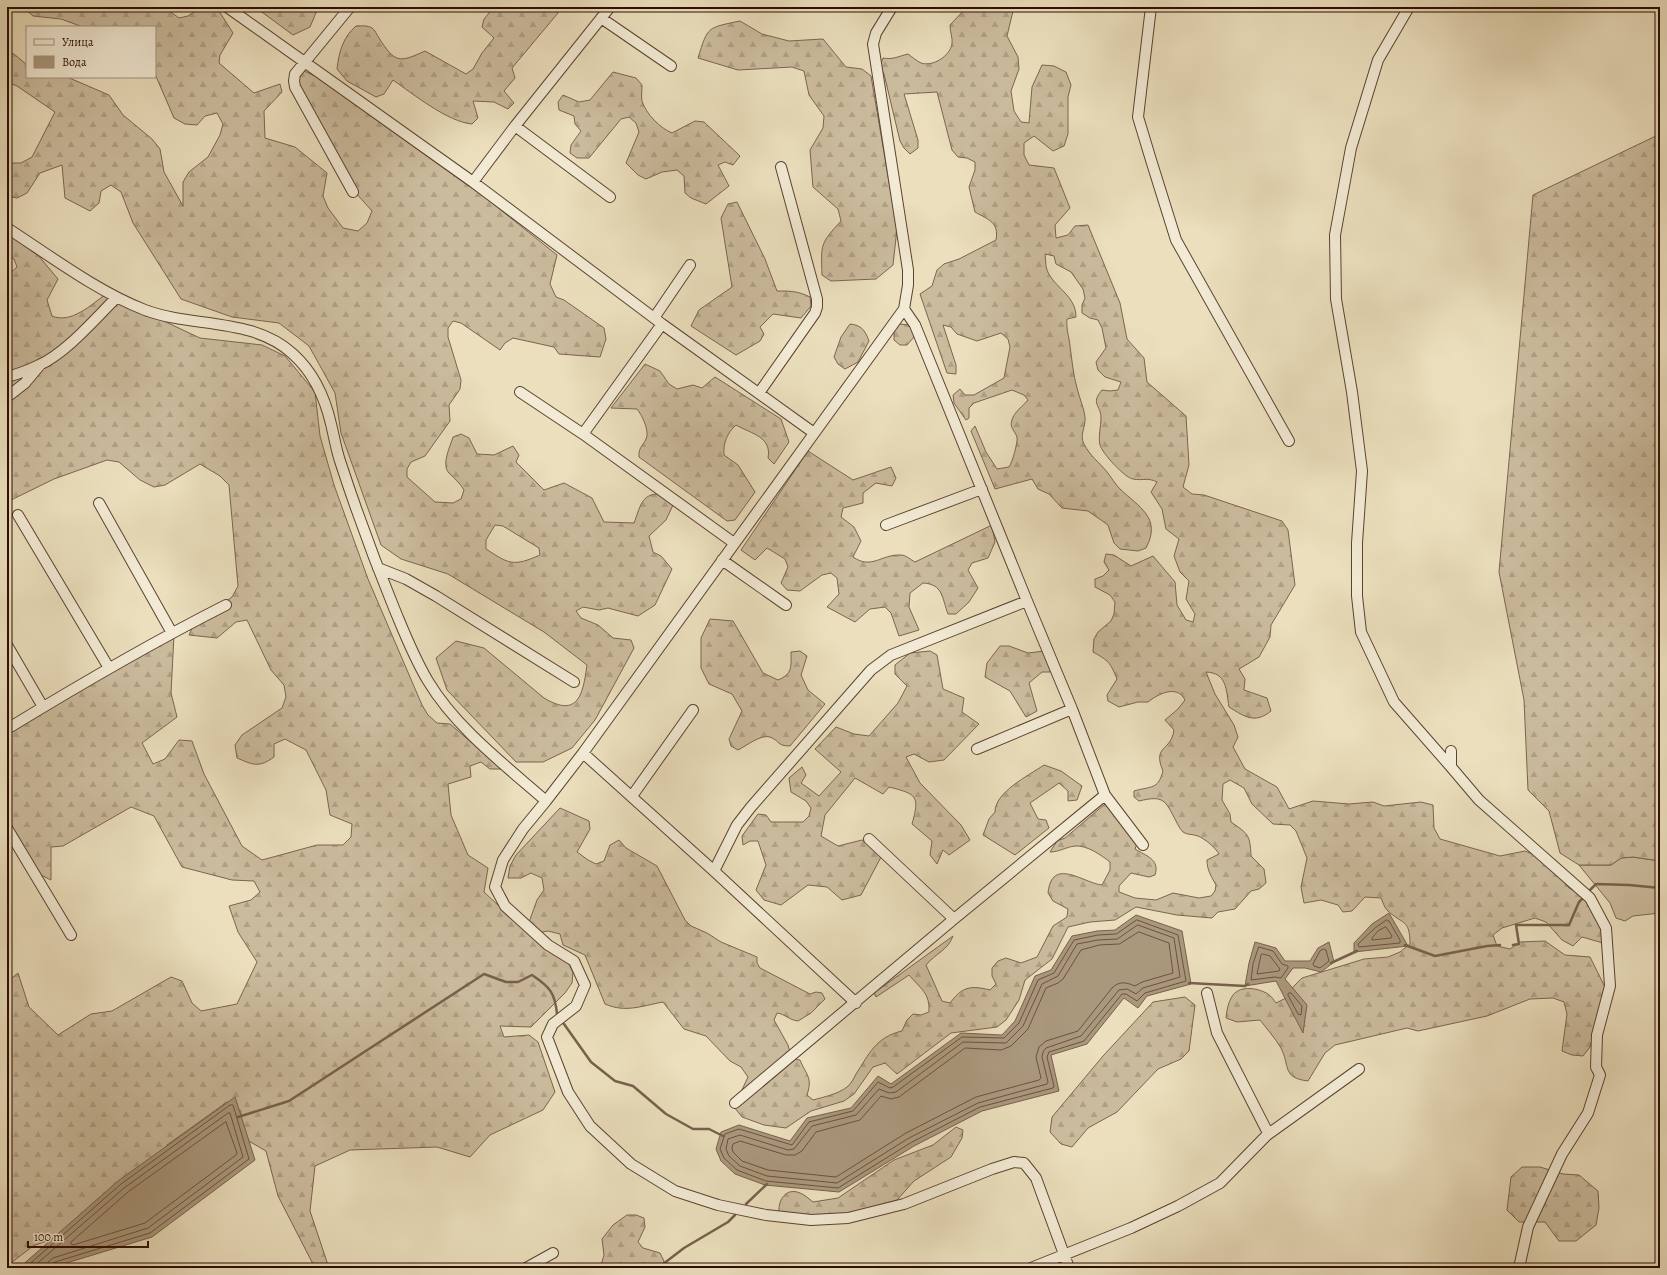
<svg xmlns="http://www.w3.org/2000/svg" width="1667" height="1275" viewBox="0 0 1667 1275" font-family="Alegreya,serif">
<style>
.grass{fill:#cbbb9d;stroke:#7c6450}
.forest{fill:url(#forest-firs);stroke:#7c6450;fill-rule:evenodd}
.water{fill:#aa987d;stroke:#78604c}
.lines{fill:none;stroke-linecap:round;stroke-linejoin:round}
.shore{stroke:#6b5240;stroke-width:1}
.stream{stroke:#78604c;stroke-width:2.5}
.minor-casing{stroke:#5c4231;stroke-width:12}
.minor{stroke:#f2ead4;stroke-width:10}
</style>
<defs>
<pattern id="forest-firs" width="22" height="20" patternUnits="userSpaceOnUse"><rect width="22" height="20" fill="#cbbb9d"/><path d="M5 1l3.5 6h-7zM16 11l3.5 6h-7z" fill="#aea086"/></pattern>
</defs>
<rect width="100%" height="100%" fill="#ebdfbd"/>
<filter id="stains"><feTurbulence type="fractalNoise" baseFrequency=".005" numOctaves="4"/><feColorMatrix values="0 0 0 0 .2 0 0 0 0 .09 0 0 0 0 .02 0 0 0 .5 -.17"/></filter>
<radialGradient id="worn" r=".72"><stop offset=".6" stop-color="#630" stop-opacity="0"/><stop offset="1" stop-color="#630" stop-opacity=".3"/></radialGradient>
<path class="grass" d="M1633,857L1660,861V913L1633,916L1625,921L1616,918L1610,903L1579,865H1611L1621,858Z"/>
<path class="forest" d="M23,7H164L179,18L188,16L200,7L219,11L233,33L220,55L219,63L254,93L280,84L282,92L264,111L265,138L295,147L327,173L323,196L328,208L343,228L358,231L367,223L372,211L355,192L296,80L304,71L315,76L487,199L557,255L550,284L556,297L564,300L604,328L606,339L600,357L559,354L554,347L513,338L505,343L500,350L461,323L453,321L448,328V337L461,380L460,389L449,405L450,421L425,456L411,462L407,469V477L435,502L453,503L461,499L464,490C460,483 455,479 449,473C441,465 450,447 453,437L461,434L469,438L477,454L494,455L513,446L519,455L516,462L544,490L564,483L592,498L604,522L634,523C640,508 641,493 660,494L673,505L666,520L649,536L653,552L661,556L672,569L655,605L638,616L608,608L599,610L583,607L576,611L581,618L598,625L613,638L631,640L634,648L595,720L572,748L543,762H516L447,690L436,658L456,641L484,648L544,698C579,719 583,693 587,665L544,632L448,574L401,559L381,545L341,433L335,393L309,346L279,323L232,317L181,299L133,223L121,192L111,185L101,191L99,203L90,211L65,198L62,165L40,173L27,193L17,198L7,196V163H21L32,157L55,112L17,86L7,82V52L14,54L27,65V77H67L109,95L123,115L152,139L160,149L164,172L183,206V182L189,172L208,157L220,135L223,124L217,113L205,116L197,125L185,124L174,118L155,74V27H83L61,19L33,16ZM495,525L503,526L539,548L540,555C513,567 509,564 486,549V540Z
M255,7H317L318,8L310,27L293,35Z
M494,7H554L558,13L512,68L515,78L504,91L514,103L508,109L494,102L473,101L478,118L472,124C448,122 413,94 393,80L384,94L376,97L347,81L337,69C339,52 343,37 356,26C362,26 367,25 372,28C375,30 377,35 379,38C395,63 399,63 425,51L466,74L473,69L482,53L494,38L482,27L484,19Z
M967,7H1014L1007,36L1018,57L1019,69L1011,91L1014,111L1021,122L1029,123L1032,87L1042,65L1054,66L1066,72L1071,85L1068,97V134L1064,146L1053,151L1034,136L1024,143V155L1029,165L1054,168L1070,208L1055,225L1056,238L1068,235L1075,226L1088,225L1120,303L1127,339L1144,358L1147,382L1186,416L1189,465L1183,487L1192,494L1204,495L1282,521L1288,530L1295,585L1271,625L1270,637L1259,657L1239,669L1245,679L1244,690L1267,698L1271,711C1255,724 1245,717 1229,707C1226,689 1227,673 1206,672L1215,694L1234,725L1238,737L1233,747L1245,769L1277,787L1289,809L1313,801L1349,804L1373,802L1384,806L1421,802L1433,805L1434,828L1440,839L1500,856L1525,851L1546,860L1569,888L1590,900L1605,919L1603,943L1582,937L1573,946L1562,940L1546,922L1535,918L1502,928L1493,935L1497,946L1510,949L1520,942L1545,941L1565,955L1590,957L1606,989L1590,1047L1583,1056L1572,1055L1562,1051L1567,1014L1564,1002L1553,998L1530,999L1487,1016L1418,1031L1407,1028L1335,1045L1325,1053L1308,1081C1282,1078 1290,1066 1281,1048C1275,1038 1267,1029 1260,1020L1237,1022L1226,1018C1227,1010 1228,1002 1233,995C1241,985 1258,988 1268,994C1271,996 1274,1000 1276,1003L1288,997L1293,987L1302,978L1364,959L1388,957L1400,952L1410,944C1410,918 1402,925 1387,910C1384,907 1383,902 1381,898L1365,897L1352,911L1343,912L1338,905L1321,900L1304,903L1301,887L1307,858L1296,831L1290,825L1273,824L1252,804L1244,788L1230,780L1223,784L1222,800L1230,814L1231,822C1248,834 1250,834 1251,856L1264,869L1266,883L1259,889L1251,891L1235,909L1218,912L1212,918L1177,915L1136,907L1115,920L1090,922L1068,927L1052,959L1025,980L1019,1000L1006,1020L997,1027L951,1033L897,1074L885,1063L873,1067L854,1094L844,1101L811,1111L786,1128L764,1125L742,1117L734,1107L748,1077L741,1067L730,1061L706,1036L684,1029L663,1002C641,1006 626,1013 605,1004L585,955L563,945L560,934L548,931L537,933L528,925L537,900L544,890L542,878L531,873L521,878H508L510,866L516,855L560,808L589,821L590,829L577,852L588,860L596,864L604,861L610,845L619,840L626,848L657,866L685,920L691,926L707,933L721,942L757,957V963L760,968L810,994L816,992L822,993L825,999L811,1013L798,1021C789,1020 785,1014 777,1013L774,1020L788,1045L792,1059L800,1060C806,1075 813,1077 807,1095L813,1100C824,1097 838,1094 847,1087C851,1084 854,1078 856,1074C869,1054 876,1037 902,1031L907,1020L913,1014L921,1015L929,1012C930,993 921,989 909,975L876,997L874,993L953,936C948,950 935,954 926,965L942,1001L950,1003C962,987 970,985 990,990L996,984L992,976V968L998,961L1006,958L1021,963L1037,957L1053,926L1067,917L1068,909L1053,901L1048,893C1052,856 1083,883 1102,885L1110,870V862C1101,855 1087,845 1075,846C1066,847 1059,852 1050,852L1057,841L1065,838L1105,804H1112L1138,841L1135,849C1146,856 1160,859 1155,875L1149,877L1131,873L1119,886V892L1135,898L1156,900L1173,893L1199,898L1211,896L1215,891L1216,885C1211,876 1207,870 1207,860L1219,854C1215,847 1205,839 1198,836C1193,834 1187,835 1183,832C1180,829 1178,825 1176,821C1165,800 1164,795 1139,801L1134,797V791C1151,786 1158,790 1163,771C1152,745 1171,752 1174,730L1165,720L1178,709L1185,700C1177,684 1158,694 1148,702H1138L1119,707L1108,701L1107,695L1117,679C1110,662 1109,661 1093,652L1094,639L1098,632L1111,621L1114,614L1115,602L1110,595L1095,587V579L1103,576L1109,570L1104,562L1106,554L1114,555L1131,566L1153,556L1175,582L1177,605L1186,620L1193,622L1195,614L1186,599L1189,581L1180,572L1174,556L1179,539L1166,529L1162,509L1151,492L1157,482C1147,477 1143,481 1133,479C1125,478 1102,453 1100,445C1098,437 1101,426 1101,418C1101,405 1090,404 1102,390L1110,391L1118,390L1121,382L1105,377L1098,370L1096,362L1106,348L1102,328L1098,320L1090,318L1082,313V305L1085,298L1083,289L1071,272L1056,264L1054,256L1045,254C1046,259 1045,265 1047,270C1054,288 1076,295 1076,317L1067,319C1066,329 1069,336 1070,346C1072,360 1073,374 1077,388C1079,397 1084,408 1085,417C1086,427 1079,435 1084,444C1090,456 1099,462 1107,472C1111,477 1115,484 1120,489C1139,507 1162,518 1146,548L1138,551L1120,549L1114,543L1108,525L1101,520L1088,511L1062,508L1049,494L1038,489L1032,479L995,489L971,431L975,426L986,452L997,469L1009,467C1012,463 1018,443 1017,437C1015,431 1009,427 1012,420C1014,412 1023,406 1028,400L1024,395L1012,390L974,403L969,408V418L966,420L954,403L953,395L960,389L965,395H974L1004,378L1010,347L1008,339L1001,333L977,341L957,334L951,327L943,325L956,365V374L947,373L920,294L932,286L937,270L944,264L959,259L996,240C999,222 989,220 975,212L969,187L975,170V162L967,158L958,157L952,150L937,92L904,94L918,140V148L910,154L904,148L900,141L884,74L880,66L883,58C893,60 899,56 908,54C912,57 917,61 921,63C933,67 950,56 952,44C953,39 950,32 950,25Z
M740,21L762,34L789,41L823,39L846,67L862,69L871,76L897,229L893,265L876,279L831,281L822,275C821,244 820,244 841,221L838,209L813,187L810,150L823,128L824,116L809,95L804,71L792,67L738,70L698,58C708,26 707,28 740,21Z
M613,72L636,78L642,85C642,90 641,96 642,101C646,114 660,128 672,133L695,121L704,122L740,156L733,165L725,162L718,165L729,186L706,204L691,198L685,193L684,176L677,170L662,172L646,179L638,175L626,163L639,132L636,123L629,117L621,119L589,158H577L570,153L571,145L581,131L575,124L574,116L559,110L558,102L563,95L579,102L590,100Z
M1660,134V861L1633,857L1621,858L1611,865H1579L1560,853L1549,811L1528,790L1524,700L1499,572L1533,195Z
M737,202L765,259L777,291C790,291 798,291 810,297L811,306L801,318L773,314L760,327L764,334L760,341L736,355L691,326L699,310L732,287L721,218L728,204Z
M7,232L37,254L58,279L47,300L52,316C71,324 91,305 106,294L200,338L262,345L285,356L315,392L320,436L334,485L368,579L422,705L428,715L437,723L450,724L502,769H490L481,762L470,766L471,777L448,784L451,815L468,855L488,868L484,892L545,949L567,961L573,972L572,983L565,993L531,1027L500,1026L504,1037L529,1035L538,1042L555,1092L543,1110L490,1135L470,1157L437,1147L350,1150L315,1166L310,1211L329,1268H315L278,1196L266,1151L240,1136L241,1111L227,1102L167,1145L164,1168L87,1226L33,1246L7,1266V982L18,973L29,1007L58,1035L91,1014L112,1011L171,977L182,981L192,1003L201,1011L237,1004L257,962L238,932L229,906L251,900L260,892L254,881L232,880L182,867L154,816L131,807L63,846L51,847V880L39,874L7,822V732L174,635L171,693L177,717L142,743L153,764L165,759L179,740L192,741L204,774L242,846L262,860L317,845H343L351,837L352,824L330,815L326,790L306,750L285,739L274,744V757C259,768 253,765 237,758L235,745L242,735L282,708L286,697L284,685L271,670L247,620L236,622L217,638L189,635L194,624L232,597L238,586L229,485L220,476L200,464L165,485L154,487L140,480L119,462L107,460L54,479L7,502V276L17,267L14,259L7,255Z
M850,324C861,325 865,330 869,341L858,362L845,369L838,364L834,357L841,337Z
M900,324L909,325L914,332V337L907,345H900L894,340V330Z
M645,364L660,371L669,384L677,389L693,385L702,388L715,377L781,419L789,442L774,464L768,458C772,437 752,434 736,425C727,433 723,443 724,455L738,465L755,492L735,520L727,521L639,457C638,446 645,445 647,436C648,428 642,415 637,409L611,408Z
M808,451L853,480L891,467L896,478L892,486L876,483L863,493V503L843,508L841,517L854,527L861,541L853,557C872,570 881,554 901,555C906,555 911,560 915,562L992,525L995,542L988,558L972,563L968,570L978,588L969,602L956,614H948C942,598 943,584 923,583L910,593L909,607L919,630L899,636L891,613L885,607L870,609L855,622L827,607L839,594L837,578L831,573L822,575L800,591L787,590L781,583L788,567L785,559L767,548L755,560L741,550Z
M710,619L733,621L763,673L778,680C793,674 791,666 791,652L800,651L807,656L801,675L808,690L825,704L790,746C777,746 780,741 770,737C761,734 746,746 738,750L731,746L729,739L742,711L732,694L709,684L701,668V638Z
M1000,646H1009L1028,653L1045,651L1053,656L1050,672H1042L1029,683L1037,711L1026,717L1010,691L985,677L987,663Z
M930,651L937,655L943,689L964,698L962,712L979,724L944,760L929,762L914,754L906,757L920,783L961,825L970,840L949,855L943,850L937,864L930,855L932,841L912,824C920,796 917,794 889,787L883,794L855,778L825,815L821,836L838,846L862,840L877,850L881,857L861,895L842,900L827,887L808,885L781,905L764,900L756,890L766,865L758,841H750L743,845L742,836L758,814L766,815L771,822H803L809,816L811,808L806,801L791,792L789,778L802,767L806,775L801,783L819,796L841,772L815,749L836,727L854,734L869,736L898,703L907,686L895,674V665L910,653Z
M1044,765L1061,771L1082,786L1077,800L1068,801V791L1059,783L1030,803L1038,819L1046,820L1049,828L1015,855L983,835L989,819L995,812C995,792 1028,776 1044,765Z
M1185,997L1195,1005L1189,1051L1181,1059L1158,1069L1117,1112L1088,1128L1072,1147L1061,1144L1050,1132L1052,1117L1103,1056L1153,1002Z
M956,1127L963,1130L962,1138L951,1157L914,1181L897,1200L836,1217H794L779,1212C778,1200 786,1187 800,1193C805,1195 809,1199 813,1202L838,1198L894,1160L933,1145Z
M1522,1167H1540L1563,1174L1579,1175L1598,1191L1599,1208L1596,1225L1576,1241H1559L1545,1222H1519L1507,1210L1511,1177Z
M627,1215H636L644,1218L645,1227L638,1242L643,1248L660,1253L664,1261L662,1268H600L604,1255L602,1239L613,1225Z"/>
<path class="water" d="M1389,913L1408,946L1354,952V943L1372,924Z
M1136,915L1182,931L1191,984L1147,996L1138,1008L1124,998L1087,1044L1051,1055L1059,1091L982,1111L914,1146L839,1192L765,1185L735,1174L721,1161L716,1149L721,1132L739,1125L790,1141L807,1118L851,1108L878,1076L891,1084L961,1033L1002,1035L1015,1021L1035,976L1051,970L1072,936L1097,931L1115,930Z
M1255,942L1276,948L1285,961H1310L1318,948L1329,942L1334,962L1321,972L1305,968H1293L1285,979L1307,1005L1303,1033L1276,981L1245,986L1249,963Z
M235,1097L255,1160L152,1237L50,1268H19L118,1181Z"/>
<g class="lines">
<path class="shore" d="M1137,920L1178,935L1186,981L1145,993L1137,1001L1126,994H1122L1084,1041L1049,1052L1047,1057L1054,1086L1053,1088L980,1107L912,1142L838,1188L766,1181L737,1170L724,1158L720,1149L725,1134L739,1129L792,1145L809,1122L853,1111L878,1082L890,1088L893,1087L962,1037L1004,1038L1019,1023L1038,980L1054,973L1074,940L1098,935L1116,934Z
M1387,920L1389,921L1400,940V943L1359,947L1358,944L1375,928Z
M1138,925L1174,938L1180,977L1143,988L1136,994L1127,989L1119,990L1081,1036L1046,1048L1043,1052L1042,1057L1048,1082L1047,1084L978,1103L909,1138L837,1183L767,1176L740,1166L729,1156L726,1149L728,1139L740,1135L788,1150L794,1149L812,1126L856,1115L879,1089L889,1093L896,1092L963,1042L1006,1043L1023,1026L1042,984L1058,976L1077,944L1098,940L1117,939Z
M1386,927L1392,936L1391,938L1372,940V938L1378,931Z
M1139,932L1169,943L1173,973L1142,982L1135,986C1126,982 1119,981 1112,988L1078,1031L1046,1041L1039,1047L1036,1057L1041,1078L1039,1080L976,1097L906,1133L836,1177L768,1170L742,1161L733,1152L732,1148L733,1144L740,1141L786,1155H795L802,1151L816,1132L860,1120L881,1096L891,1099L899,1097L965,1048L1001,1050L1011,1046L1028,1029L1046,988L1058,983L1063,979L1081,950L1099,945L1119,944Z
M1259,947L1273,951L1282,964L1288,966V968L1281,978L1275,977L1251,980L1253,964Z
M1324,949L1326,950L1329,961L1320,968L1314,966L1313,964L1320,951Z
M1263,954L1270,956L1280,969L1279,971L1257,974L1261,955Z
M1289,993H1291L1302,1006L1301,1015L1298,1014L1288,995Z
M226,1122L237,1153L236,1155L145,1223L73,1245L71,1244V1242L128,1192Z
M25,1268L121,1184L230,1105H233L249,1159L150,1233L55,1262L52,1264V1268
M32,1268L124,1188L228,1113H230L243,1157L148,1228L53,1258L48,1262L47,1268"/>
<path class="stream" d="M1588,892L1596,884L1629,885L1660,888
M1405,945L1435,956L1487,946L1500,945
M1513,945L1519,944L1516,925H1569L1579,902L1585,896
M1331,963L1357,951
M1189,983L1245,986L1248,984
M564,1024L591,1062L615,1081L633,1086L666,1114L693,1129H709L723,1136
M238,1117L289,1101L484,974L506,982H518L532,975C550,987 555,993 557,1014
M746,1204L767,1184
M658,1268L684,1248L728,1222L735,1215"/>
<g class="minor-casing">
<path id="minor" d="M227,7L473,182L662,324L814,433
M350,7L295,74L294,81L295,87L353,192
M892,7L876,33L873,44L908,270V285L904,309L583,753L546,801L523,829L503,860L495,887L505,906L548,945L574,961L585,985L576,1006L553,1024L547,1037L568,1092L590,1126L631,1164L675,1191L718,1205L766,1215L811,1220L848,1218L904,1204L992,1169L1014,1162L1024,1163L1036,1178L1069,1268
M1151,7L1138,117L1151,160L1176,240L1289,441
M1409,7L1378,60L1351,148L1335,235L1336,299L1352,392L1362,471L1357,543V596L1361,632L1394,702L1451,767
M601,18L671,66
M515,126L610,197
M473,182L515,126L610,7
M7,228C49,255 98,292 145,310C193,328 253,317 293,354C313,372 325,398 331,424C334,436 336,449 340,461C356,510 374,559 394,608C404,632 414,658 428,681C456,728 505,765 546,801
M904,309L915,325L1027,601L1072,709
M654,318L690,265
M7,377C18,374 29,370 39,365C66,353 95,319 116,298
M520,392L583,434L734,543
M759,393L815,313L817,307V299L781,167
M7,397L25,383L40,365
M583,434L662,324
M99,503L172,633
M18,515L109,668
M886,525L982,489
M722,560L786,605
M378,568L406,579L436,596L574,682
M7,645L43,707
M7,729C79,685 151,643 226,605
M977,749L1072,709L1105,795
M1451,751V767L1479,800L1590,898L1606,928L1610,986L1597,1035L1596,1067L1600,1075L1588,1113L1562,1154L1528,1227L1519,1268
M583,753L714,871L856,1003
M632,796L693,710
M7,828L71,935
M869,839L954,919
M714,871L737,825L751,807L871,670L891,655L1027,601
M1207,993L1217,1033L1268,1133
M735,1103L954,919L1105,795L1143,845
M526,1268L553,1253
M1031,1268L1131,1228L1178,1206L1220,1183L1267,1135L1359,1069"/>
</g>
<use href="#minor" class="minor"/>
</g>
<rect width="1667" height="1275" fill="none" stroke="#ebdfbd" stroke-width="24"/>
<rect x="8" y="8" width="1651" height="1259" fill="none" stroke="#2c0d02" stroke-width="2"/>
<rect x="12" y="12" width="1643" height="1251" fill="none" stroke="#2c0d02"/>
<rect x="26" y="26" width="130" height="52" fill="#f2ead4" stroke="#a39280"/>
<rect x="34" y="39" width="20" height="6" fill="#f2ead4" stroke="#a39280"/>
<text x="62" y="46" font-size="12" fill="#2c0d02">Улица</text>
<rect x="34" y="56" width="20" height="12" fill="#aa987d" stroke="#a39280"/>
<text x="62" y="66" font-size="12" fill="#2c0d02">Вода</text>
<path d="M28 1241v6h120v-6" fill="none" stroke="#2c0d02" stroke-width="2"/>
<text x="34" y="1241" font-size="12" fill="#2c0d02" stroke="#f2ead4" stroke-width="3" paint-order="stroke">100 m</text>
<rect width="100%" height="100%" filter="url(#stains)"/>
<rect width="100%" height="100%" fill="url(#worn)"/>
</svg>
